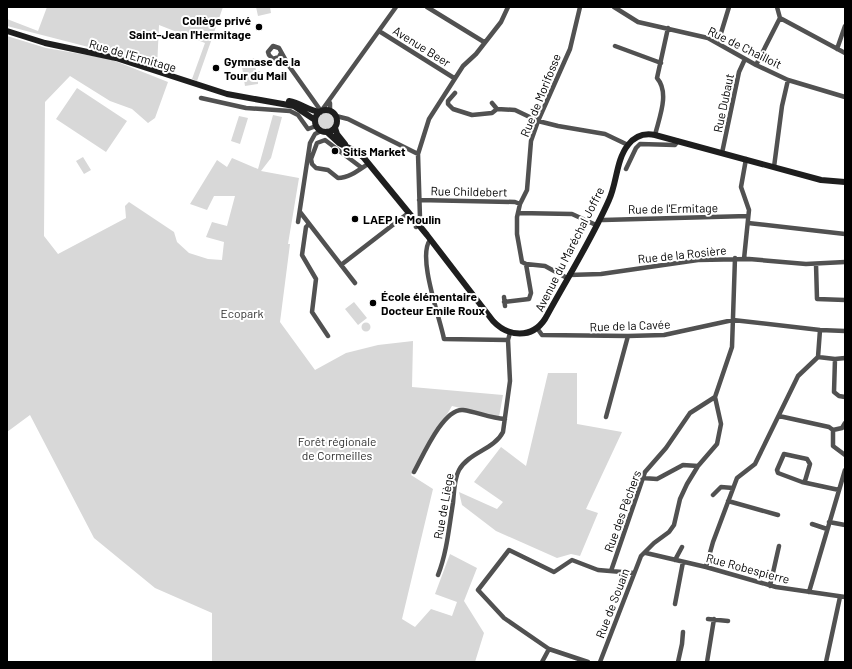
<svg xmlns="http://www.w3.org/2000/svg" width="852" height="669" viewBox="0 0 852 669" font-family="Barlow,sans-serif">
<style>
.green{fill:#d8d8d8}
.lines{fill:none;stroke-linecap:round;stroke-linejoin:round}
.street{stroke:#515151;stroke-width:4.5}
.secondary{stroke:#1e1e1e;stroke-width:6}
.poi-dot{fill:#000;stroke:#fff;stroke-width:1.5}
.labels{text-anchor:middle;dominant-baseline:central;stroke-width:4;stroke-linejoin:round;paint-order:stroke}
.poi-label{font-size:12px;font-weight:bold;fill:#000;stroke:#fff;text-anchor:start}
.street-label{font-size:12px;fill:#000;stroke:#fff}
.park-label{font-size:12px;fill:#2f2f2f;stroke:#fff}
</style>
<rect width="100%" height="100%" fill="#fff"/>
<path class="green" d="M47,7H223L197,81L192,79L205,43L159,25L157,68L104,51L7,26V19L38,31Z
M256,7H270L271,13L258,16Z
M7,36L46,48L110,59L168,82L155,118L148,123L132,109L110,101L70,76L45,102L44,236L58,254L126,218L125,206L129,202L174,232L177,242L189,253L208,259L222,260L224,242L206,237L212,222L227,226L235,196H214L207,210L190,204L217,160L227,167L232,158L258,169L273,115L282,117L271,158L261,171L299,178L288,244H290L280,322L315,370L346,353L378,345L413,341L412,387L503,395L499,417L452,406L411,475L433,489L402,619L415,627L431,609L452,616L457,602L435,594L450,554L477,568L464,601L484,633L475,662H212V613L155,588L94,538L30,415L7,432Z
M254,58L256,71H260L261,81H258V84L245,86L241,60Z
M77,88L127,121L106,152L56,119Z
M318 121a8 8 0 1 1 16 0a8 8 0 1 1-16 0Z
M239,116L248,118L240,144L231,141Z
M83,157L91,170L84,174L76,161Z
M354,302L367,318L358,325L345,309Z
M361.5 327a4.5 4.5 0 1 1 9 0a4.5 4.5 0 1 1-9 0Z
M548,373H577V424L622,432L586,509L598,513L580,556L571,554L557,558L496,531L462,505L459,492L497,509L503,502L474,482L501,447L526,466Z"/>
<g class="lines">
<path class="street" d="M427,7L484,42
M614,7L638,22L708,38L756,65L788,80L845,97
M777,7L780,18L845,53
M379,31L454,78
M718,43L729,7
M615,46L661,63
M837,49L845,26
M281,53L279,57L273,59L269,55L268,52L273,46L279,48L289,66L321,111
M756,65L780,18
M455,93L448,101V104L453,109L472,115L492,113L497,109L515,110L538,121L558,126L605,134L628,145
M201,98L246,108L290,111L298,115L308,129L316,126
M330,103V111
M492,103L497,109
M322,110L396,7
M336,116L348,119L418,154
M655,135C659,118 670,93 657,78L668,28
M722,153L739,72L745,59
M774,167L782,106L788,80
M362,168L325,140L317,143L311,159L312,164L316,168L328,170L338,178C349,178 359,170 368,164
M626,169L636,148L640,144L675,145L678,141
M419,200L515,202L520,204
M300,212L355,283
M518,213L572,214L596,225
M600,219L603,220L748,216
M298,222L310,143L315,134L321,131
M748,223L845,234
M309,224L306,227L302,255L316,279L312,312L328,336
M416,227L420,218L418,154L429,119L463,66L476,54L501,22L508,7
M430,240C417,257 440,318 444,339L508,340L510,333
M744,259L749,210L741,187L746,159
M816,264L817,299L845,300
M341,265L407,214L411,215
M569,275L601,274L698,260L749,259L806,264L845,262
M567,278L545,266L526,264L522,262L517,234V217L520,204L527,190L531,141L538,121L570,49L580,7
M504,297L505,306
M504,302L529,299L531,293L526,264
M537,328L542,335L628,336L664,335L733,320L820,330L845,331
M818,357L835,359L845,358
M835,359L834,392L839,396L845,397
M779,416L829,427L833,430V446L845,455
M606,417L628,336
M833,430L842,428L845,423
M414,472C422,458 443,408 463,410C477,412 490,418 505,419
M642,478L657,479L683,465L698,466
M805,481L810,464L807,459L784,454L777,470L778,473L802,482L839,490
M713,495L721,487L733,488
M728,501L778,515
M829,522L845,525
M812,524L827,529
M646,553L706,567L776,587L845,597
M675,560L682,547
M706,567L713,542L737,478L755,464L798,376L818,357L820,330
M611,571L645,472L666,448L690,413L715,397L732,347L735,258
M438,575C447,552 449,527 453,503C454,492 454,479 459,470C469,452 494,450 503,432L510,381L508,340
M770,586L779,546
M809,592L845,470
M675,604L683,562
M708,619L728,621
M542,662L549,649
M588,662L549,649L504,618L478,590L509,550L554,572L572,560L598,570L634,573
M600,662L641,556L654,543L669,532L674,525L680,499L687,484L698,466L717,444L721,424L715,397
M678,662L682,644L683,632
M707,662L714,619
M826,662L840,597"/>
<path class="secondary" d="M7,31L45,43L116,58L227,94L294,106L315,120
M289,101C301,103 309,111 320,112
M315 121a11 11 0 1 1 22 0a11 11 0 1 1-22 0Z
M335,128L337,134L345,144
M327,132L339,143L357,152L364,158L427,235L493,321C508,337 532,339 545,319C566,280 591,241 609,200C617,183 616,160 628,145C635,136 645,133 655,135L821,180L845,182"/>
</g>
<g class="poi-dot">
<circle cx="259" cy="27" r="4"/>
<circle cx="216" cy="68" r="4"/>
<circle cx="335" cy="151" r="4"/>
<circle cx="355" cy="219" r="4"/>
<circle cx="373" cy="303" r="4"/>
</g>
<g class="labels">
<g class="poi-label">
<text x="251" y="20" text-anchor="end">Collège privé<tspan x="251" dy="14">Saint-Jean l'Hermitage</tspan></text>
<text x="224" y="61">Gymnase de la<tspan x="224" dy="14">Tour du Mail</tspan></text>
<text x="343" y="151">Sitis Market</text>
<text x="363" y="219">LAEP le Moulin</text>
<text x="381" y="296">École élémentaire<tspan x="381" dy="14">Docteur Emile Roux</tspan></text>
</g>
<g class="street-label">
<text transform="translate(422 46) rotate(32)">Avenue Beer</text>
<text transform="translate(745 47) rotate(26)">Rue de Chailloit</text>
<text transform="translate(133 55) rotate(16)">Rue de l'Ermitage</text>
<text transform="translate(540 95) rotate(-68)">Rue de Morifosse</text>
<text transform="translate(723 103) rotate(-78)">Rue Dubaut</text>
<text transform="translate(469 191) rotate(1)">Rue Childebert</text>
<text transform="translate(673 208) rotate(-1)">Rue de l'Ermitage</text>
<text transform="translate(569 249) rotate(-63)">Avenue du Maréchal Joffre</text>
<text transform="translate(682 254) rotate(-6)">Rue de la Rosière</text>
<text transform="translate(630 325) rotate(-2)">Rue de la Cavée</text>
<text transform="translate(443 506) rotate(-80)">Rue de Liège</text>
<text transform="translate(622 511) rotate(-70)">Rue des Pêchers</text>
<text transform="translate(748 568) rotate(15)">Rue Robespierre</text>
<text transform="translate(612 603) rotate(-69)">Rue de Souain</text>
</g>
<g class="park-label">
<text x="242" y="313">Ecopark</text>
<text x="337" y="441">Forêt régionale<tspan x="337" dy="14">de Cormeilles</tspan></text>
</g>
</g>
<rect width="852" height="669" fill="none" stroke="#000000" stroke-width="16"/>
</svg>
